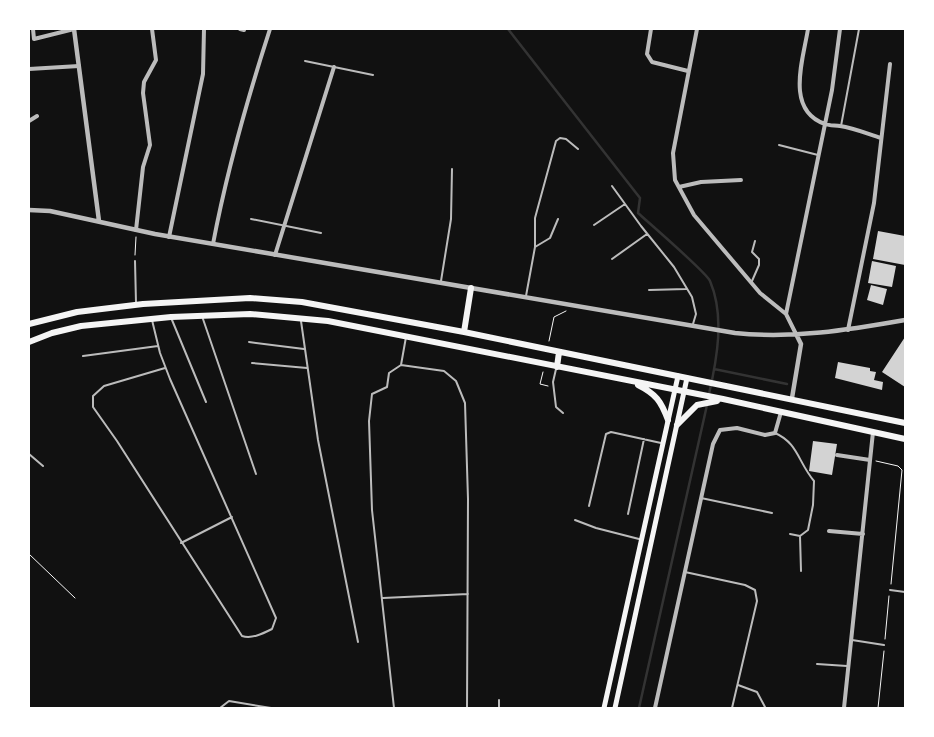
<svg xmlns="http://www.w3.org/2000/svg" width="934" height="737" viewBox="0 0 934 737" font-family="Lora,serif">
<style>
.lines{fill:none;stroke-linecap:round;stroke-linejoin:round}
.stream{stroke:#333;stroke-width:2.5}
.building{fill:#d3d3d3}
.path{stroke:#f5f5f5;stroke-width:1}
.service{stroke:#bcbcbc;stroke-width:2}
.minor{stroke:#bcbcbc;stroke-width:4}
.tertiary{stroke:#bcbcbc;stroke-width:4.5}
.secondary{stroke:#f5f5f5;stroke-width:5}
.trunk{stroke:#f5f5f5;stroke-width:6}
</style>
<rect width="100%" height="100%" fill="#111"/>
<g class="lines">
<path class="stream" d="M508,29L640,198L638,213C650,224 706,272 710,281C725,316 717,359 709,394
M714,369L787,384
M639,708L707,405"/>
</g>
<path class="building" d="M878,231L905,236V265L873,259Z
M872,261L896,266L892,287L868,283Z
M871,285L887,289L883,305L867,300Z
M905,337V387L882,372Z
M838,362L870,368V371L876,372L874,380L883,382L882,390L835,378Z
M813,441L837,444L832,475L809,471Z"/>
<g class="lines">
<path class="path" d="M135,255L136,237
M549,341L554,317L566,311
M543,372L540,384L548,386
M876,461L898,466L902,470L891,584
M29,554L75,598
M885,639L889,596
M878,708L884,651"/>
<path class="service" d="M305,61L373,75
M841,126L859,29
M779,145L818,155
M612,186L641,226L674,267L692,297L696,314L693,324
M251,219L321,233
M594,225L625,204
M535,247L550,238L558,219
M612,259L647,234
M135,261L136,303
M441,281L451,219L452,169
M752,281L759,265V259L752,252L755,241
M649,290L686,289
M526,296L535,247V218L556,141L560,138L566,139L578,149
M203,319L256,474
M152,320L160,353L170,379L276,618L272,629C262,634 252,639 242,636L117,441L93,407V396L104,386L165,368
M172,320L206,402
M301,321L318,440L358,642
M249,342L304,349
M83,356L158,346
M252,363L307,368
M401,365L406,337
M556,369L553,382L556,407L563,413
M775,433C798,443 798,462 814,481L813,505L808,530L800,536L790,534
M29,454L43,466
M701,498L772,513
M589,506L606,434L611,432L661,443
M628,514L644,439
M575,520L596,528L639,539
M800,536L801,571
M181,543L232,517
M685,572L745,585L755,590L757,601L732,708
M890,590L905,592
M383,598L468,594
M852,640L884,645
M817,664L847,666
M738,685L757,692L765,707
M220,708L229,701L271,708
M394,708L372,510L369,421L372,394L387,387L389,373L401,365L444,371L456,381L465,403L468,499L467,708
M499,708V700"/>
<path class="minor" d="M33,29L34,39L74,29
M240,29L244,30
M651,29L647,54L652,62L688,71
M697,29L673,153L675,180L694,215L760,293L786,314L796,334
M808,29C803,60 785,110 825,124C830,126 836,125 840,126C854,128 868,134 881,138
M29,69L79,66
M29,121L37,116
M679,187L701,182L741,180
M136,230L143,167L150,145L143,93L144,82L156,60L152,29
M169,237L203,74L204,29
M213,244C227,170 247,100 270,29
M275,255L334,67
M786,314L832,90L840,29
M848,330L874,203L890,64
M837,455L870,460
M829,531L863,534
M655,708L713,444L720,430L737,428L765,435L775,433L781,412
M844,708L873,432"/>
<path class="tertiary" d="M74,29L99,221
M29,210L50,211L155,234L735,333C793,339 848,330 905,320
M792,398L801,344L796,334"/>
<path class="secondary" d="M604,708L678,376
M615,708L687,378"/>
<path class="trunk" d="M29,324L77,312L143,304L250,298L302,302L464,332L905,423
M464,332L471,288
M29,342L52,333L81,326L171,317L250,314L328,321L723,399L905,439
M557,367L559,352
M638,385C656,394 661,401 668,420
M677,425L697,405L717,401"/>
</g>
<rect width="934" height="737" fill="none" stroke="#ffffff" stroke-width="60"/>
</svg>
